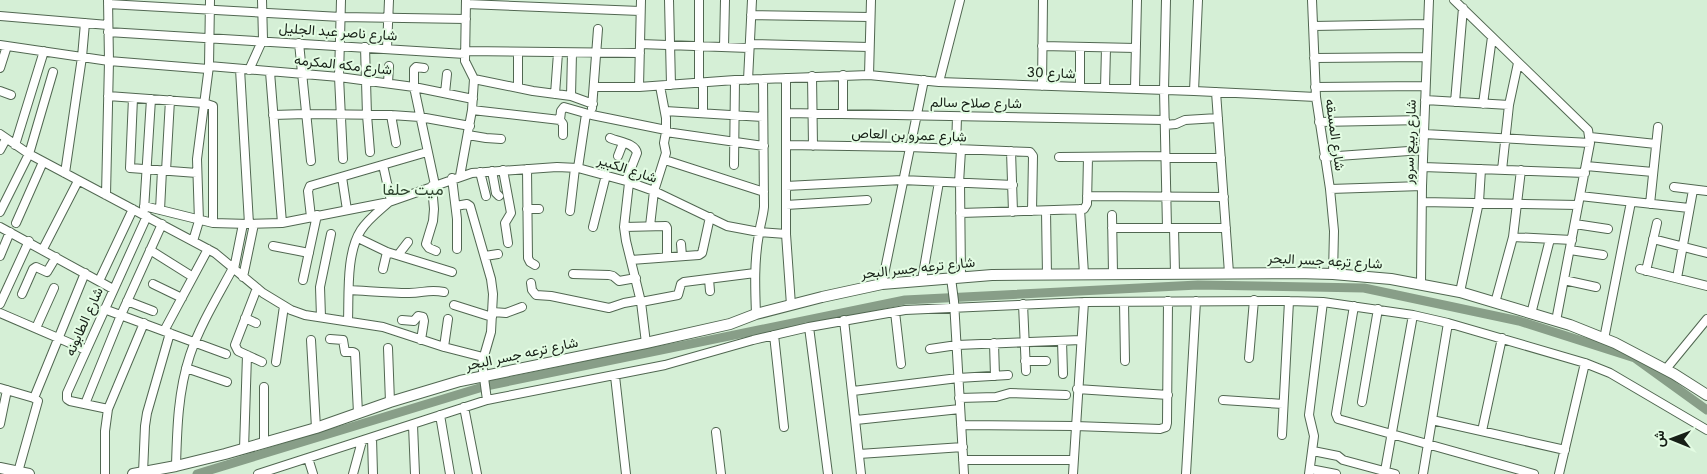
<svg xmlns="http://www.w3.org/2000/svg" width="1707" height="474" viewBox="0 0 1707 474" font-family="Overpass,Vazirmatn,sans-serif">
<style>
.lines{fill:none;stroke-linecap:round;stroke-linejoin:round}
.canal{stroke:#889e88;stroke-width:9}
.minor-casing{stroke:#516751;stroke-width:10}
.tertiary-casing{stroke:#516751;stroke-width:12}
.minor{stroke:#fff;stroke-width:8}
.tertiary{stroke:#fff;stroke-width:10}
.labels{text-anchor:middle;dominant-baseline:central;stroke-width:4;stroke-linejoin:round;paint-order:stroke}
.street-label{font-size:14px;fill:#172017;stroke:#e3fce3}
.quarter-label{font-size:16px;fill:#2f432f;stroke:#e3fce3}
</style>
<rect width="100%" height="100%" fill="#d5efd6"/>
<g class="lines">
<path class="canal" d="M197,474L486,386L905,300L1198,285L1364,288L1519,321L1635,358L1707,410"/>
<g class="minor-casing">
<path id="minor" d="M341,0L339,77L343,159
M669,0L671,85
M699,0V83
M1166,0L1164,90L1167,228
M1312,0L1316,97L1330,189L1334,231L1333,274
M1454,0L1588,130L1590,143L1556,321
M108,4L341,17L466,19
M466,4L640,11
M751,15L870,17
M0,16L108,25
M1313,26L1428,24
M108,32L465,54
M299,43L311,161
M640,44L749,48
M750,44L869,47
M0,45L109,61L208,69
M1042,46L1136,48
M365,47L367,115L370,152
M724,47L725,0
M387,48L389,0
M465,51L640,53
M518,52V88
M1314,58L1426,57
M209,66L339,77L414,87L473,99
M0,68L7,46
M424,68L416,67L414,69V87L435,185
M240,69L249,224
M249,70L263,39L262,0
M270,72L282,223
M869,75L871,0
M812,76L813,146
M786,78V234L791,305
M474,79L533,91L571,96L593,104
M748,80L752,0
M939,82L960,0
M388,83L389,66
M1042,86L1043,0
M594,87H639L735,80L869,75L939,82L1194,91L1316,97
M639,87L641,0
M1080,87V47
M1315,87L1425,86
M1105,88L1106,48
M1135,88L1137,0
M0,91L11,95
M1194,91L1198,0
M1216,92L1229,273
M445,93L447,74
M555,94L558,53
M108,96L204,103L213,106V223
M571,96L572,53
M133,98L130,168L197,173
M1425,100L1509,105
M1455,102L1463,8
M1483,104L1492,37
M592,108L598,29
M472,110L560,120L563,124V135
M665,111L763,117
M703,113V83
M787,113L1165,120
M843,113V75
M273,115L306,114L391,115L420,117L470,126
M391,115L396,143
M560,120L561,111L564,107L592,115L666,130
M1319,122L1424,120
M1165,125L1176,124L1185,120L1218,118
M666,132L764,146
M0,134L29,154L215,253L263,293L291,310L305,315L383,327L444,347L483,357
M1424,134L1590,143
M468,135L486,138L501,139
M1590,137L1656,144
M610,138C619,142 635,143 637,153L626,181
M15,145L44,51
M787,145L909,147L1030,152L1033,156L1032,211
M956,149L957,117
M0,150L6,139
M1011,151L1013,212
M618,156L623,143
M1059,157L1166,156
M1324,157L1423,150
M1166,158H1221
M665,160L764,192
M383,165L391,201
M734,165L735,80
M1586,166L1653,172
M1423,167L1585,173
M578,168L586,114
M527,169L528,258L530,262L535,265
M503,170L511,213L505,223L508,243
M1502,170L1509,105L1518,63
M166,171L170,100
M492,171L496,193L499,196
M480,172L486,196
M65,173L82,57L85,23
M460,176L472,110L474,79L465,61L466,0
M342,177L347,210
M452,178L457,219V249
M629,183L624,227L626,241L641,302L646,343
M959,183L961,150
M960,183L961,277
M432,186L434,209L433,221L426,244L429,248L436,251
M786,186L902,180L1013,185
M1674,187L1707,191
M1330,189L1422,186
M106,195L109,61L108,0
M1087,196L1224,197
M1580,196L1689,208
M1422,202L1578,205
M1650,204L1658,127
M786,205L867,200
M144,206L213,223L249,224L282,223L389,202L472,173L557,167L578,168L626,181L654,191L727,226L759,232L786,234
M456,206L467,204L470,206L491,279L493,294L491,332L482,363L487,400
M527,209H539
M1080,209L1084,274
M144,210L151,99
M160,210L162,170
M570,211L575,168
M1046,211L1047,275
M0,212L29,154L53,72
M960,213L1084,209L1087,204L1088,157
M1112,215L1113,273
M311,217L308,191L310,186L427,152
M16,223L43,162
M1575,224L1608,229
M650,226L654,191L666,153L664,143L666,132V118L660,86
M0,227L113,289
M593,227L606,175
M624,227L666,226L667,228V257
M1112,228H1226
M1174,228L1175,273
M1513,237L1572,240
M358,238L387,252L452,272
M1653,239L1707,253
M193,241L199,221L197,159L209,66L210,0
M681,244L682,256
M273,246L309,253
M43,249L78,181
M150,250L193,277
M1570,250L1603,255
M398,255L408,242
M0,256L10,232
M485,256L498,254
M631,260L699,255L702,253L703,249L710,217
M234,269L243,224
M383,269L387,252
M1640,269L1707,286
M1646,271L1657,223
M573,274L609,275L613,276L619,281L636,278
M243,277L254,224
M951,278L954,301L964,474
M1677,278L1693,190
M709,279L710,291
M303,280L317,215
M922,280L939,182
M1564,280L1596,287
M99,281L133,209
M531,283L532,290L536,295L551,296L609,308L624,303L641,300
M153,284L182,298
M882,284L924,80
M1421,284L1422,186L1429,0
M257,288L235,345L238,351L262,362
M349,290C369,291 389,293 409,293C424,293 428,289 444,292
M1460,292L1479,202L1481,169
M22,294L33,269L36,267L47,272L56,257
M127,301L153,311
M641,302L678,295L681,284L684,282L755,273
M1124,302L1125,361
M1495,303L1513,237L1521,170
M0,304L29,241
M1023,304L1026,371
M454,305L492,317
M1354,306L1336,414L1338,419L1534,474
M104,309L226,354
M493,312L506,313L522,307
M895,312L901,364
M0,313L86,350
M756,314C755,288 754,261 759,234C760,225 763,217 764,207L763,79
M1531,314L1550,239
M321,317L320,287L331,234
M245,318L256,323
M402,320L414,321L418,316L423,317L424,321L421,340
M844,320L861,474
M348,321C349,294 346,253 361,230C368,219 379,211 389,202
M809,327L828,474
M36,328L54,288
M164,331L208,249
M774,335L784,427
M330,339L343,340L345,352H353L355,353L358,413
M1604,339L1631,202
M311,340L316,428
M1062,341L1063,374
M994,343L995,376
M444,347L448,319
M388,348L390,402
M930,349L957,345L1081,340
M1249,358L1254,300
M1025,361H1046
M276,362L284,306
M186,368L227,382
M1666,369L1707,319
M615,376L626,474
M264,387V443
M0,388L34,398L38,401L18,472
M1077,389L1168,395
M853,391L958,378L1008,375
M34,398L85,273
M959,398L996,397L1010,393L1066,395
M1223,400L1283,404
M1362,402L1378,309
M85,404L121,315L162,224
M464,407L477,474
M108,409L70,401L67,399V393L147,216
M440,415L450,474
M856,420L960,409
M1432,420L1565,450
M0,424L7,390
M413,425L415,474
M961,425L1075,426L1160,429L1166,427L1167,423L1168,301
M1482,431L1502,338
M716,432L721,474
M1282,435L1289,301
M372,438L373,474
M244,449L247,355
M1313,451L1338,456L1343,460L1395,474
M859,454L963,447
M308,458L313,474
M963,460H1073
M176,466C177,429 178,391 190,355C200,325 218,296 233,268
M1310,469L1336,474
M1385,471L1413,315
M143,473L145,426L147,413L170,333
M105,474V431L108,409L144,323
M258,474L487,400L665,365L753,340L809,327L905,310L1084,302L1289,301L1323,302L1413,315L1448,323L1585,363L1610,373L1707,430
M353,474L362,441
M1073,474L1084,302
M1186,474L1196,301
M1309,474L1314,436L1309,415L1323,302
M1423,474L1448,323
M1559,474L1585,363"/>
</g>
<g class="tertiary-casing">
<path id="tertiary" d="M0,468L29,474
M133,474L176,466L225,454L316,428L390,402L460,381L646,343L730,324L756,314L822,297L882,284L992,275L1297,273L1333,274L1391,279L1460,292L1570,325L1615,343L1674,374L1707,395"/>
</g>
<use href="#minor" class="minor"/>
<use href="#tertiary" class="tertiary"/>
</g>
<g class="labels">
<g class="street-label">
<text transform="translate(338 33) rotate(4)">شارع ناصر عبد الجليل</text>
<text transform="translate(343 66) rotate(6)">شارع مكه المكرمه</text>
<text transform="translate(1051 74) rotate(2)">شارع 30</text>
<text transform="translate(976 104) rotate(1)">شارع صلاح سالم</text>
<text transform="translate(1334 135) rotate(82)">شارع المسقه</text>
<text transform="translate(909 136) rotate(2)">شارع عمرو بن العاص</text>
<text transform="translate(1411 142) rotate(-88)">شارع ربيع سرور</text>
<text transform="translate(627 170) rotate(18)">شارع الكبير</text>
<text transform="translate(1325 262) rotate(3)">شارع ترعه جسر البحر</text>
<text transform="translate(918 269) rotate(-6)">شارع ترعه جسر البحر</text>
<text transform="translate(85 322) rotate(-66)">شارع الطابونه</text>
<text transform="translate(522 355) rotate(-12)">شارع ترعه جسر البحر</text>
</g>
<g class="quarter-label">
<text x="413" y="191">ميت حلفا</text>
</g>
</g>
<g transform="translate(1672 439) rotate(271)" stroke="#e3fce3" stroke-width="4" paint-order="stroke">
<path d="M0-4L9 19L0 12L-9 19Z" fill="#172017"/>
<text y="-8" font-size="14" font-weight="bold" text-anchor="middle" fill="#172017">ش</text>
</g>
</svg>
